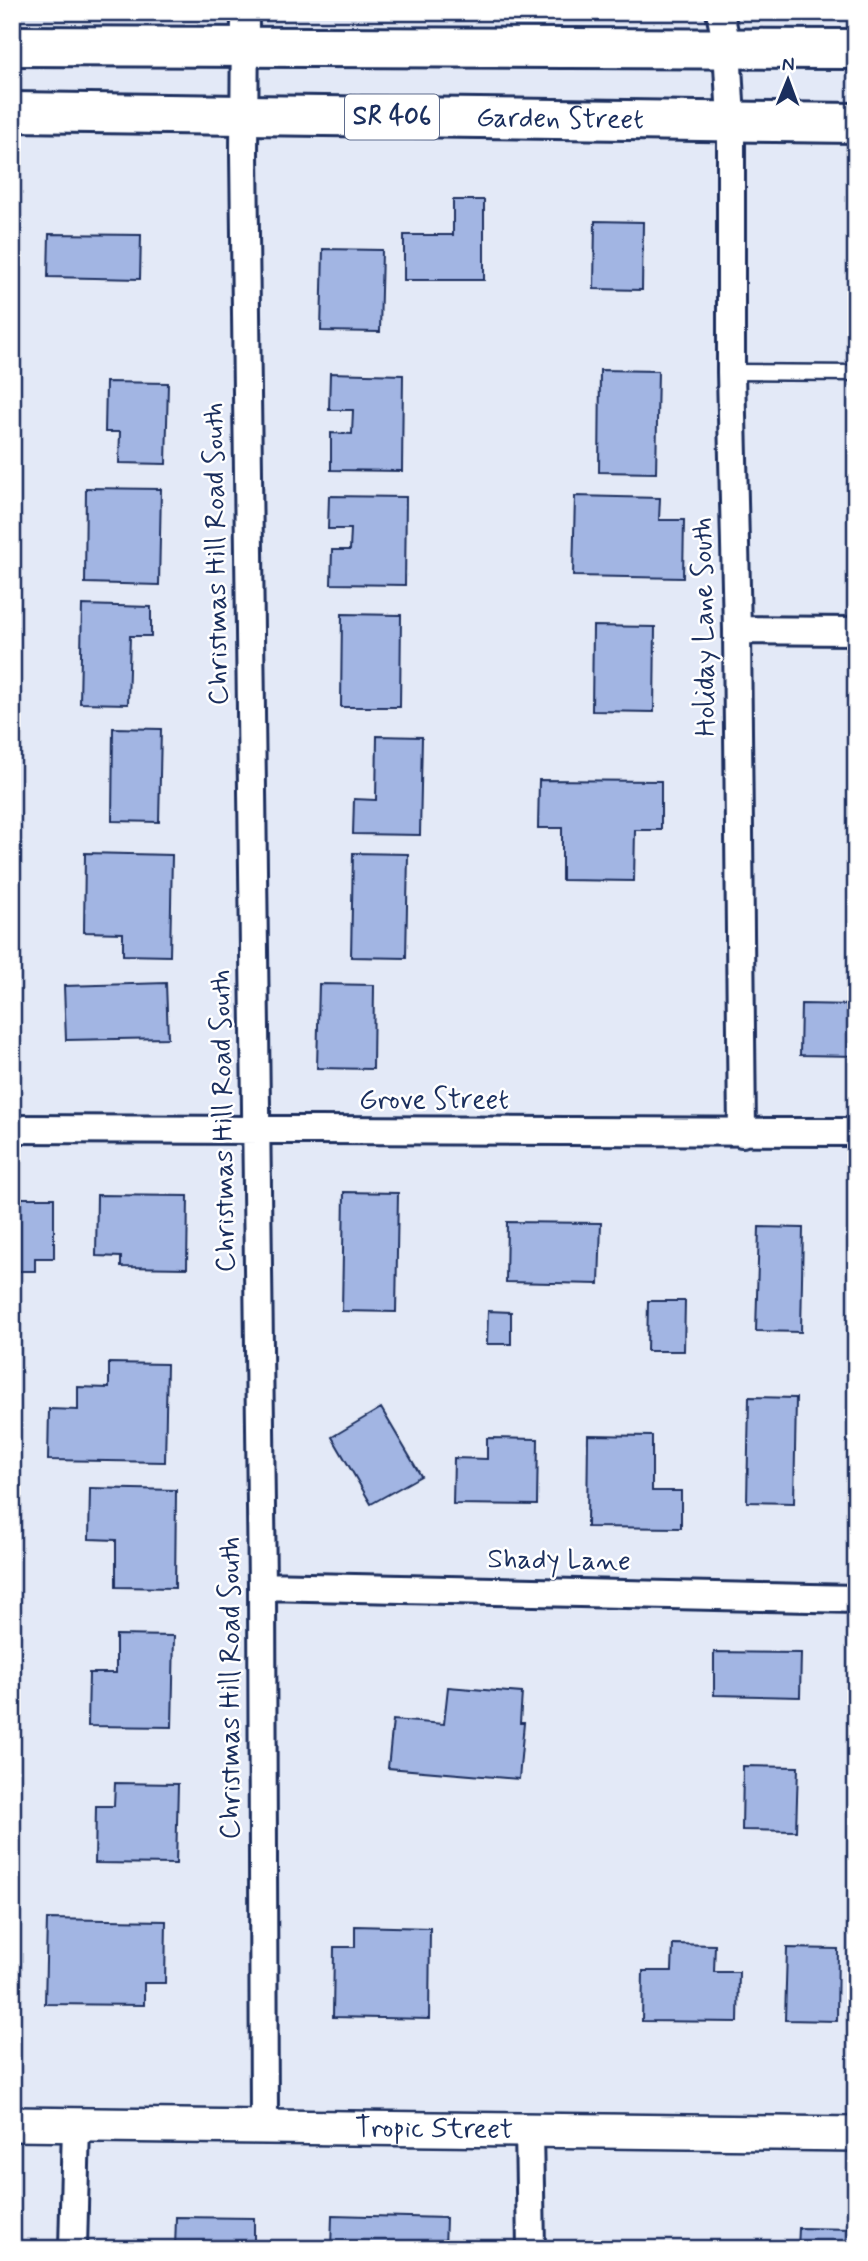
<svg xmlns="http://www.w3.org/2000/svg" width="868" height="2261" viewBox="0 0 868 2261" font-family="Mynerve,sans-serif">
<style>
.building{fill:#a2b5e3;stroke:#1b2f5e;stroke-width:2}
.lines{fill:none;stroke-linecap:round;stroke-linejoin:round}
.service-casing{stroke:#1b2f5e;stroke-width:19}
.minor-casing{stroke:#1b2f5e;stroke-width:32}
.tertiary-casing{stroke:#1b2f5e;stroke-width:38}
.primary-casing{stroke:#1b2f5e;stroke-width:44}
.service{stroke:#fff;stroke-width:14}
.minor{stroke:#fff;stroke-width:26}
.tertiary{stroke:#fff;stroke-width:33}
.primary{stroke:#fff;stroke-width:38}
.labels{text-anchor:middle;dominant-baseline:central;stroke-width:5;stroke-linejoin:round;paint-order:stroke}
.shield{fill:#fff;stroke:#5f6d8e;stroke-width:2}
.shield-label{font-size:26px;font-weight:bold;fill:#1b2f5e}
.street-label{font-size:28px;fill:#1b2f5e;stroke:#fff}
</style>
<rect width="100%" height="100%" fill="#e3e9f7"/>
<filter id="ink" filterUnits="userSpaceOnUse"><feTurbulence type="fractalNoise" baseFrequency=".0143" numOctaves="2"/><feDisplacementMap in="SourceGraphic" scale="14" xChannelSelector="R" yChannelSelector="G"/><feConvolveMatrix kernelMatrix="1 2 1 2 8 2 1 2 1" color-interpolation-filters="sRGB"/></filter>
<g filter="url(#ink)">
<path class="building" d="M453,200H484V280H404V235H453Z
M595,221L643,222L642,290L594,289Z
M49,234L141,235L140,279L48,277Z
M323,249L382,250L380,332L321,331Z
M600,370L658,371L656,473L599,472Z
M330,373L403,375L402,471L331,470V433L352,434L353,410H329Z
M106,382L168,383L166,464L119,463L120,432H105Z
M86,488L161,489L159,585L85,583Z
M329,496L406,497L405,585L331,584L332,550H350L351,529H328Z
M575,496L660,498L659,520H684L683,578L573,576Z
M82,605L151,607V636H130L128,704L80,703Z
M342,614L401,615L400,707H341Z
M593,626L655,627L654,712L592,711Z
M113,728L161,729L159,822L112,821Z
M377,736L422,737L420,835L353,834L354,799L376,800Z
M539,780L661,781V830H635L634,881L562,880V828H538Z
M85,853L172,855L170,956L123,955V933L84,932Z
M353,853L408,854L406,958L351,957Z
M166,983L168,1038L66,1040L64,986Z
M319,984L374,985L373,1069L317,1068Z
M801,1004L856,1005V1056L800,1055Z
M344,1192L398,1193L396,1312L342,1311Z
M97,1195L188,1196L187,1268L121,1267V1257L96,1256Z
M12,1198H54V1258H35V1271H12Z
M507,1222L601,1223L599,1284L506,1282Z
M759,1227L803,1228L801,1332L756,1331Z
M648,1301H685L684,1351H647Z
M488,1311L511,1312V1344H487Z
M109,1363L167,1364L165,1462L48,1460L49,1409L78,1410V1387L109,1388Z
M749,1397L796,1398L794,1503L747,1502Z
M381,1408L421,1476L371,1504L332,1437Z
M588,1435L652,1436V1491H681V1528L587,1527Z
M487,1438L538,1439L537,1505L453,1504L454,1458L487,1459Z
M90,1488L176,1490L175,1588L116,1587V1540L89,1539Z
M116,1635L174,1636L172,1727L88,1726L89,1673H116Z
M714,1652L801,1653L800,1697L714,1695Z
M448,1687L522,1693L520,1723H524L519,1779L388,1768L393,1720L444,1724Z
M743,1766L798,1767L796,1831L742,1830Z
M115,1783L178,1784L176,1864L95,1863L96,1806H114Z
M47,1919L166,1921L165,1983H144V2005L45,2004Z
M355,1926L430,1928L429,2019L333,2017L334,1947H355Z
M673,1944L715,1945L714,1972H739L738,2022L642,2021L643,1971H672Z
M787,1948L838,1949L837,2021L785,2020Z
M332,2215L446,2218L445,2249H331Z
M176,2217L254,2218V2249H175Z
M799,2228L856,2229V2249H798Z"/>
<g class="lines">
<g class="service-casing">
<path id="service" d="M731,372L856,373"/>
</g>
<g class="minor-casing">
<path id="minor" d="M245,12L244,154L262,1586L264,2127
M720,12L727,47L731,120V372L737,630L742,1133
M737,630L856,631
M12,1129L856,1132
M262,1586L856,1599
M529,2130L531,2249
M73,2249L76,2124"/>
</g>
<g class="tertiary-casing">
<g id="tertiary">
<path id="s1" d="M12,2124L856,2134"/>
</g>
</g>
<g class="primary-casing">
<g id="primary">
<path d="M12,46L856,49"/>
<path id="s2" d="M12,112L856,123"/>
</g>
</g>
<use href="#service" class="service"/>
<use href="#minor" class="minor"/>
<use href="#tertiary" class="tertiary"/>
<use href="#primary" class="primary"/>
</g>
</g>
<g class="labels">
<rect class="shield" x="345" y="94.5" width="94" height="45" rx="5"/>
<g class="shield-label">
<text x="392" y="117">SR 406</text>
</g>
<g class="street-label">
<text stroke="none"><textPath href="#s2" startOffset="548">Garden Street</textPath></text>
<text transform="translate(217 554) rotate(-91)">Christmas Hill Road South</text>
<text transform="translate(705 627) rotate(-91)">Holiday Lane South</text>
<text x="434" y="1100">Grove Street</text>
<text transform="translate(224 1121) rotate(-91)">Christmas Hill Road South</text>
<text transform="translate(559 1561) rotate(1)">Shady Lane</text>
<text transform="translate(231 1688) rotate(-90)">Christmas Hill Road South</text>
<text stroke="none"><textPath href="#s1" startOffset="422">Tropic Street</textPath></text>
</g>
</g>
<rect width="868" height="2261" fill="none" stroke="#fff" stroke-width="42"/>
<rect x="21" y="21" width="826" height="2219" fill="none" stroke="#1b2f5e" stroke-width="2.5" filter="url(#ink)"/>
<g transform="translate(788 80) rotate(1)" stroke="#ffffff" stroke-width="5" paint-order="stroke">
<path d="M0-5L12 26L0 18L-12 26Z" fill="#1b2f5e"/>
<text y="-10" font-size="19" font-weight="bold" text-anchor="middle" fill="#1b2f5e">N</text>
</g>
</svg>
